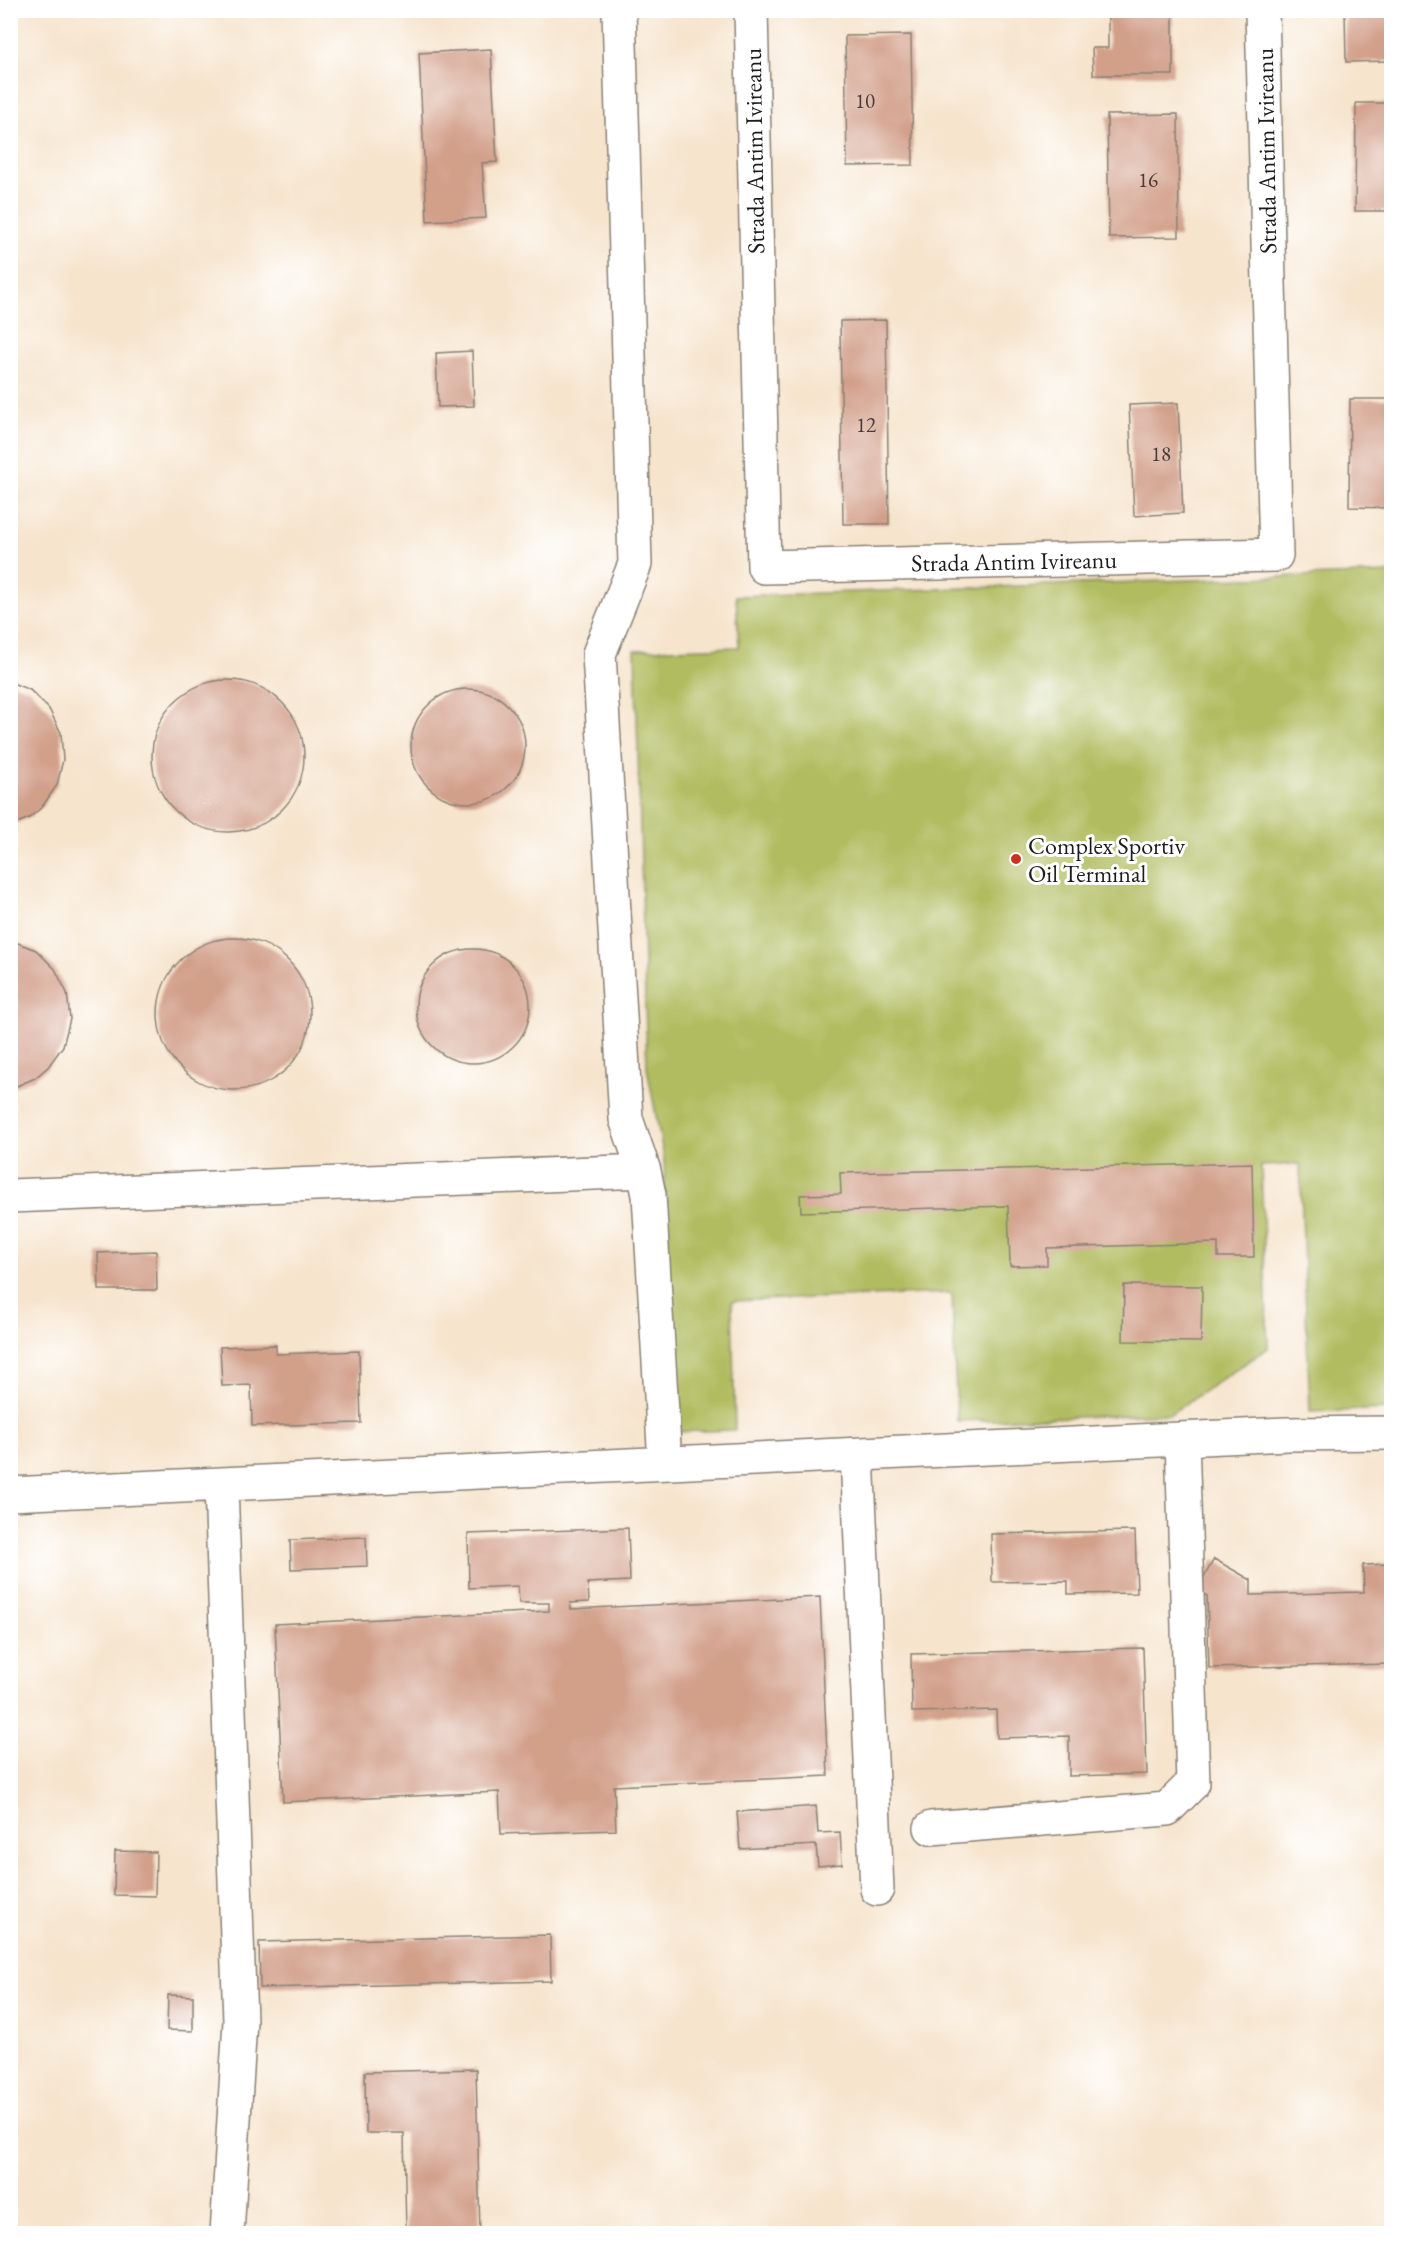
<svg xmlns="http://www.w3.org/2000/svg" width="1402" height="2244" viewBox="0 0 1402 2244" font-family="'EB Garamond',serif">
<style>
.green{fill:#b0bc5e;stroke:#666c3d;stroke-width:1.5}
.building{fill:#d29f89}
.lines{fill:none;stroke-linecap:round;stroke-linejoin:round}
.minor-casing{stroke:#898074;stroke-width:36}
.minor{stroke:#fff;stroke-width:33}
.poi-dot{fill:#c8321e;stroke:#fff;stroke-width:2}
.labels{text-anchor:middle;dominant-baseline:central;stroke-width:6;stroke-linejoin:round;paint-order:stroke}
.number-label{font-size:21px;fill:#4a3d37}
.street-label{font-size:24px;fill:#1c1c1c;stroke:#fff}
.poi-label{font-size:24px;fill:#1c1c1c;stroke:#fff;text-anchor:start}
</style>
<rect width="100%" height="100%" fill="#fff"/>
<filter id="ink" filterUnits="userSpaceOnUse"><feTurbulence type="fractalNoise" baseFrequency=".0167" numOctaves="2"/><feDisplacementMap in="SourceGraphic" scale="12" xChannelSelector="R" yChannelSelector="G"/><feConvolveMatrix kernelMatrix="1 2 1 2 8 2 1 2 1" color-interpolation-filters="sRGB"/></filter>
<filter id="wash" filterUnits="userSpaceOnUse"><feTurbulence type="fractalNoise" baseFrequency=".008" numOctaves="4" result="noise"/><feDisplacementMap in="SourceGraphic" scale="24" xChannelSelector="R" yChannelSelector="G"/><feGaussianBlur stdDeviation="1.35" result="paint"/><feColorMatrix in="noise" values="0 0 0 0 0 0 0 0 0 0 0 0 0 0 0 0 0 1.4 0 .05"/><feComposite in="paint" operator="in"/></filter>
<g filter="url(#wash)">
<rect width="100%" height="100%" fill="#f6e4cc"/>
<path class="green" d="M1391,573V1409L1310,1412L1300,1164L1261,1166L1268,1348L1170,1414L957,1421L952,1293L732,1301L735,1430L673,1432L664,1158L647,1068L635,650L739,647L736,596Z"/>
<g id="blocks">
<path class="building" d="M1108,10H1173V75H1093L1092,48H1108Z
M1345,10H1392V61L1346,62Z
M911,35L913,165L847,166L845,36Z
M491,49L497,162L482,163L486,218L427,221L419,53Z
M1356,103H1392V211H1355Z
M1178,114L1179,237L1109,238L1107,115Z
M886,320L889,524H843L840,321Z
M472,351L474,406L438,407L436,353Z
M1350,399H1392V508L1349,507Z
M1178,403L1183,513L1134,516L1129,405Z
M152 756a76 76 0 1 1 152 0a76 76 0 1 1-152 0Z
M10,682L30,690L49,709L61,733L63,760L57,785L42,807L29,818L10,826Z
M411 746a57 57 0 1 1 114 0a57 57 0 1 1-114 0Z
M158 1014a76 76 0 1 1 152 0a76 76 0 1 1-152 0Z
M10,940L36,950L55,969L67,993L70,1019L63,1046L48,1067L35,1078L10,1089Z
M416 1006a57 57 0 1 1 114 0a57 57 0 1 1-114 0Z
M1252,1163L1254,1257H1218V1243L1047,1248V1265L1010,1266L1008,1206L801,1212L800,1195L841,1194L840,1173Z
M156,1251L157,1290H99L98,1253Z
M1124,1285L1202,1286L1201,1342L1123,1341Z
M276,1345V1354L359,1351L361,1423L252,1426L251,1385L222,1386L220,1347Z
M628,1528L630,1581L588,1583L589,1602L570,1603L571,1609L820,1597L828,1776L614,1786L616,1830L501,1834L499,1792L283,1802L275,1624L549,1611V1603H519L518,1586L469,1588L468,1534Z
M1135,1531L1137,1593L1068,1594V1581L992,1582L991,1534Z
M366,1537L367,1566L291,1569L290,1540Z
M1214,1559L1251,1580V1595L1364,1592L1363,1565L1392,1564V1664L1209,1668L1207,1596L1197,1590Z
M1143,1648L1147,1774L1069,1776V1736L997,1738L996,1710L912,1712L911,1654Z
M816,1806L818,1833L840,1832L842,1864L818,1866L816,1845L740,1849L737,1812Z
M115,1851L156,1852L155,1896L114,1895Z
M550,1935L551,1981L260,1988L259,1942Z
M168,1995L193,1996V2031L167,2030Z
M476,2069L480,2234H406L404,2133H366L365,2072Z"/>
</g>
</g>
<g filter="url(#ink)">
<use href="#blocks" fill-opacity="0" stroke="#898074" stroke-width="1.5"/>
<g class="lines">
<g class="minor-casing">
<path id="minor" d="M751,10L764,567L1276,555L1262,10
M644,1171L649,1195L665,1463
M10,1196L644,1171L626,1119L599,654L635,564L619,10
M857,1455L877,1889
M221,1485L240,2021L227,2234
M10,1494L1287,1434L1392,1433
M931,1828L1167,1809L1193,1783L1182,1439"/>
</g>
<use href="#minor" class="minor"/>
</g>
</g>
<circle class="poi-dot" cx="1016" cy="859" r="6"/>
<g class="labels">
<g class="number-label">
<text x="865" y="100">10</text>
<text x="1148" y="179">16</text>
<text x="866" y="424">12</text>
<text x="1161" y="453">18</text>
</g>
<g class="street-label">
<text transform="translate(754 151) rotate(-91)">Strada Antim Ivireanu</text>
<text transform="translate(1266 151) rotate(-91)">Strada Antim Ivireanu</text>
<text transform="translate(1014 561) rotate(-1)">Strada Antim Ivireanu</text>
</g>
<g class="poi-label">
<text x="1028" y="845">Complex Sportiv<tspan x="1028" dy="28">Oil Terminal</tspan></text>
</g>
</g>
<rect width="1402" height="2244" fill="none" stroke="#fff" stroke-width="36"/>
</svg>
